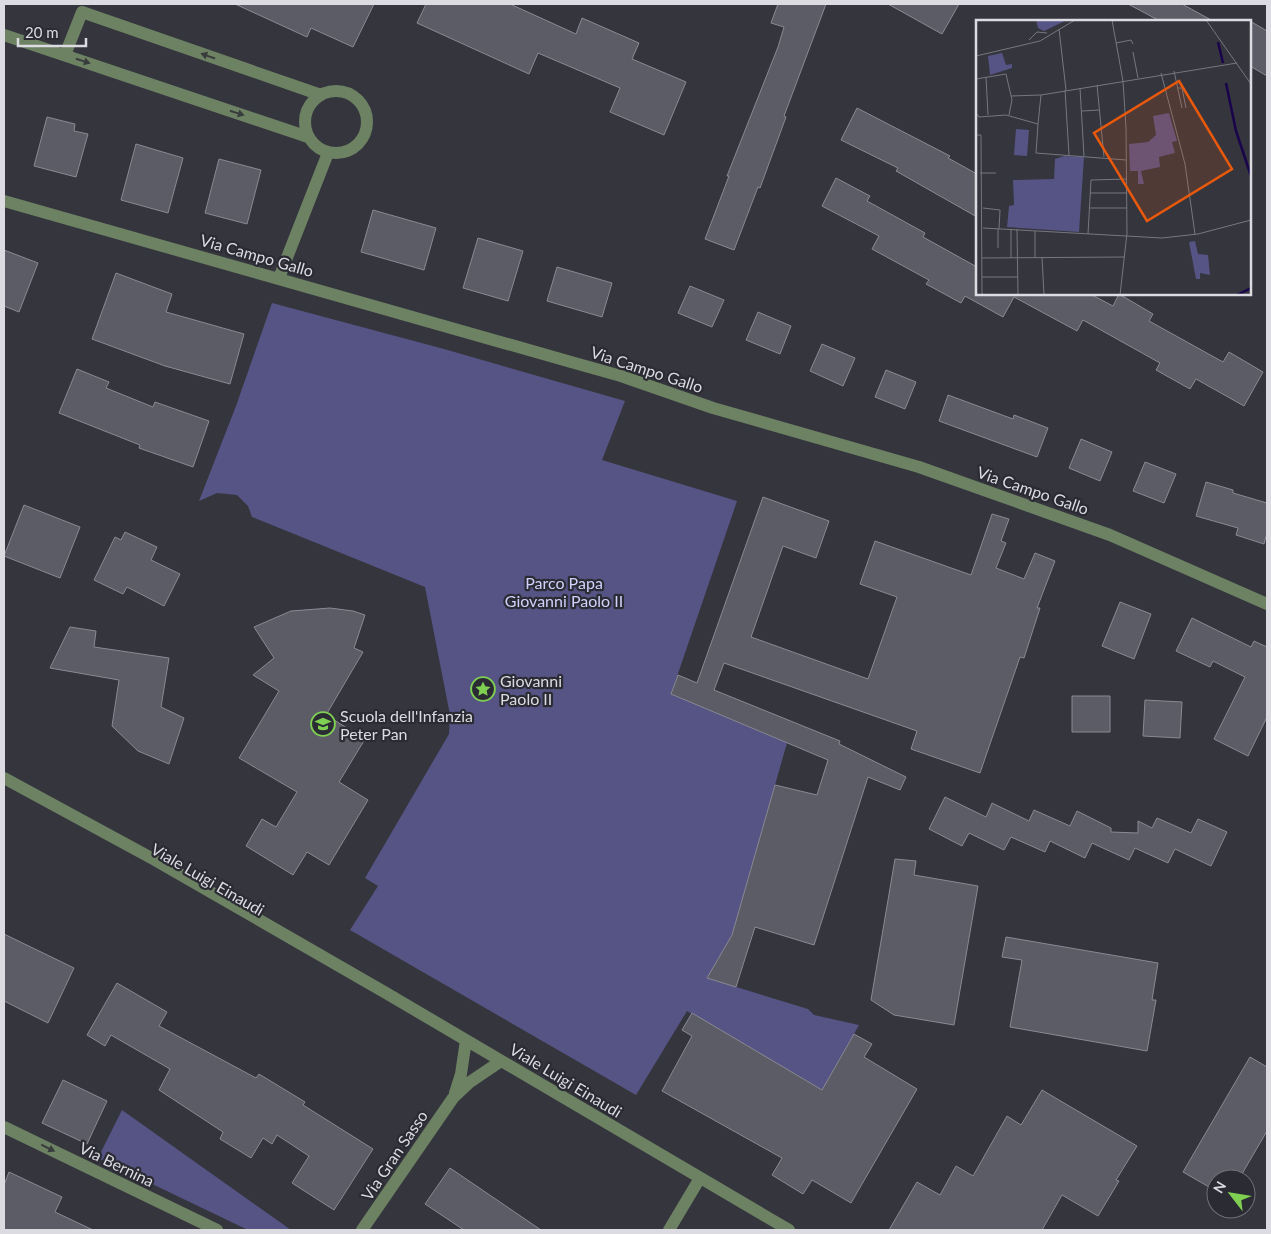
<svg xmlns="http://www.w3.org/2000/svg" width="1271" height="1234" viewBox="0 0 1271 1234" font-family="Lato,sans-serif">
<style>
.green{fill:#565484}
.building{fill:#5b5c65;stroke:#8a8a95}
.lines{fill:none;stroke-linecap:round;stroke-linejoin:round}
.minor{stroke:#6d8263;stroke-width:12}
.oneway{fill:#383c3d}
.labels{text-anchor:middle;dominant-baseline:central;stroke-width:4.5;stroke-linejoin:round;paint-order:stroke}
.street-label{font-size:16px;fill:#dbdbe1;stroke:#2b2b34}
.park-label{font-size:16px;fill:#d1d1fc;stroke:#2b2b34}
.poi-label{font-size:16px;fill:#dbdbe1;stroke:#2b2b34;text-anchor:start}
.inset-river{fill:none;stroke:#19034b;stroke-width:2.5}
.inset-road{fill:none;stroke:#77777f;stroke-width:1}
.view{fill:#e8590c;fill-opacity:0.15;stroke:#e8590c;stroke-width:2.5}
.inset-edge{fill:none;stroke:#dbdbe1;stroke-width:2.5}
</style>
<rect width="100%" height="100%" fill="#35353e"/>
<path class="green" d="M272,303L444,349L625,401L602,460L737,501L671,694L787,743L732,935L707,978L808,1009L814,1015L859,1025L822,1090L687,1011L636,1095L350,930L378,886L365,878L449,734L450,715L425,587L252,517L248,506L237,495L217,493L199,501L236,406Z
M122,1110L291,1230H248L98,1158Z"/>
<path class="building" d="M235,4H374L353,47L311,28L307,37Z
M426,4H510L576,34L582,18L639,43L632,59L686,82L664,135L610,112L620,88L538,53L529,74L417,23Z
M778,4H826L784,116L786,117L760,188L758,187L734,250L705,239L729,176H727L778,47L784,27L771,23Z
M888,4H959L942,34Z
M1128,4H1182L1213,21H1160Z
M1250,21L1267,31V76L1250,66Z
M857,108L950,156L948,158L977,174V217L896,171L898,168L841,140Z
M47,117L75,124L74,131L88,134L76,177L34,166Z
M136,144L183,158L168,213L121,200Z
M219,159L261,170L247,224L205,213Z
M836,178L870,196L867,201L925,233L923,237L977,267V294H1090L1113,306L1119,294L1153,314L1149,321L1223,362L1229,352L1263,372L1244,406L1196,379L1190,389L1156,370L1160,363L1083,320L1077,331L1014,297L1003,317L965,296L961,303L926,284L929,280L872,249L879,236L822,206Z
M373,210L436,228L424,270L361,252Z
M478,238L523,251L508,301L463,288Z
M4,250L38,263L19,312L4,306Z
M557,267L612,283L602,317L547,301Z
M116,273L172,294L166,312L244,334L230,384L165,366L92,339Z
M690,286L724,300L712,327L678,313Z
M758,312L791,326L780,354L746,340Z
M822,344L855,358L843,386L810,371Z
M77,369L109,382L106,388L153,407L155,402L209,421L193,467L139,448L140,445L59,413Z
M886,370L916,382L905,409L875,397Z
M948,395L1013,419L1014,415L1048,428L1037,457L939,421Z
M1081,439L1112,452L1100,481L1069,468Z
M1145,462L1176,474L1164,503L1133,491Z
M1206,482L1233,490V493L1267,503V533L1264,544L1236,535L1238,528L1196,516Z
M763,497L829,521L816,558L783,546L751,637L868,679L897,597L860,584L875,541L971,575L992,514L1009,519L1001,541L1006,543L996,568L1024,579L1035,553L1055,561L1037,608H1040L1024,658L1020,657L980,773L911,749L917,731L724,663L714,690L840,741L839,744L906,777L900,790L868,777L814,945L755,927L736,987L707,978L732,935L775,785L817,795L828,760L671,694L678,675L697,683Z
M24,505L80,527L60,578L4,556Z
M125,532L157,547L151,560L180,574L164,606L127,587L123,594L94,580L115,537L121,540Z
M1120,602L1151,614L1134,659L1102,646Z
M330,608L353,611L365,615L354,648L363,652L326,715L365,739L339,782L368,800L329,865L307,852L293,875L246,846L262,819L276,827L297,792L239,758L279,691L253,675L274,658L254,627L291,611Z
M1192,618L1251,647L1254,641L1267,647V717L1248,756L1214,739L1245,677L1213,661L1210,667L1176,651Z
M70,627L96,631L94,647L169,658L161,707L184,718L169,764L138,751L112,726L119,680L50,668Z
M1072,696H1110V732H1072Z
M1145,700L1182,702L1180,738L1143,736Z
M945,797L986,817L992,803L1029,821L1034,810L1070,826L1077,811L1111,828V832L1138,833V821L1152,828L1157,818L1191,833L1198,819L1227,832L1211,866L1175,849L1168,863L1135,848L1129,860L1092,843L1085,858L1050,841L1045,852L1011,837L1004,850L969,833L962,846L929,829Z
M895,859L916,861L914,875L978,886L954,1025L894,1015L871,1000Z
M4,934L74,968L48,1023L4,1001Z
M1006,937L1158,963L1152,1000H1156L1147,1051L1010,1027L1022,960L1002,957Z
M117,983L167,1012L159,1026L256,1078L259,1074L305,1102L303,1105L373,1149L334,1210L292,1183L309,1156L277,1135L272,1144L263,1138L251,1158L220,1139L223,1132L159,1090L170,1069L111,1035L105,1046L87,1035Z
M692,1013L822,1090L854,1034L872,1044L864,1057L917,1089L851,1203L812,1180L803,1194L772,1175L782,1158L662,1091L692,1036L682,1030Z
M1250,1057L1267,1067V1131L1239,1179H1216V1191L1183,1172Z
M63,1080L107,1101L87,1144L42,1123Z
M1042,1090L1137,1146L1116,1180L1119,1181L1098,1216L1062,1195L1042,1230H889L917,1182L940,1195L956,1166L973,1176L1007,1116L1021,1125Z
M450,1168L541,1230H464L425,1204Z
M9,1172L62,1197L55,1212L93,1230H4V1185Z"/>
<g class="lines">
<path class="minor" d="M4,35L308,137
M65,55L82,12L321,95
M305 122a31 31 0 1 1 62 0a31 31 0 1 1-62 0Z
M4,201L571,362L621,376L713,408L919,467L1110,535L1267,604
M279,278L328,153
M4,778L155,860L386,993L789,1230
M455,1093L461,1074L466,1040
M4,1127L217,1230
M362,1230L453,1098L470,1082L501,1061
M669,1230L700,1178"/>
</g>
<defs><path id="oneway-solid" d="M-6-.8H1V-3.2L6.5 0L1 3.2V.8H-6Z" transform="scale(1.25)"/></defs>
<g class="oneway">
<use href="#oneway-solid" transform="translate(208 56) rotate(-161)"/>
<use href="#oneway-solid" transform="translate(83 61) rotate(18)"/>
<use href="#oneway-solid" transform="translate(237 113) rotate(18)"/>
<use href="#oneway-solid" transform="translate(48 1148) rotate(26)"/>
</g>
<defs>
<g id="sight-ring" transform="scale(1.25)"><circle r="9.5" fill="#2b2b34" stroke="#7fd052" stroke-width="1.5"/><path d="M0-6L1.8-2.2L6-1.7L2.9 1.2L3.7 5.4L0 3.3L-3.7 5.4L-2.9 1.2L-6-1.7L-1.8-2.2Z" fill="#7fd052"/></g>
<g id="school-ring" transform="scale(1.25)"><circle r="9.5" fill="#2b2b34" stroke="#7fd052" stroke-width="1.5"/><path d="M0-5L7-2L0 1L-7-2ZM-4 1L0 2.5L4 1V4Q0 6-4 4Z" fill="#7fd052"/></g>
</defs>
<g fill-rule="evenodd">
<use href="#sight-ring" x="483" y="689"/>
<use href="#school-ring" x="323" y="724"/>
</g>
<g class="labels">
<g class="street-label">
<text transform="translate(257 255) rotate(16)">Via Campo Gallo</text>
<text transform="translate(647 369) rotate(18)">Via Campo Gallo</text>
<text transform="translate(1033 490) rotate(19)">Via Campo Gallo</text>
<text transform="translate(208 879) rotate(30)">Viale Luigi Einaudi</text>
<text transform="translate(566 1080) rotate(31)">Viale Luigi Einaudi</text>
<text transform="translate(394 1155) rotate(-56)">Via Gran Sasso</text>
<text transform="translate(117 1164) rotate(26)">Via Bernina</text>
</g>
<g class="park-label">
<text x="564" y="582">Parco Papa<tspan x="564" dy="18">Giovanni Paolo II</tspan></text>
</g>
<g class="poi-label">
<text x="500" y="680">Giovanni<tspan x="500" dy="18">Paolo II</tspan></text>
<text x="340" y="715">Scuola dell'Infanzia<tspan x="340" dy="18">Peter Pan</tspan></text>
</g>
</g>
<g transform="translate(976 20)">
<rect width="275" height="275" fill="#35353e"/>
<path d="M60,0H91L68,11L62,8ZM26,33L30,45L36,44V48L14,55L12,36ZM193,93L201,121L196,122L199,133L183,137L184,147L165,151L168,164H162V151H154L153,124L172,122L180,115L177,96ZM40,109L53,110L51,136L38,135ZM88,136L108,137L103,212L31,207L33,186L38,185L37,160L78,159L79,139ZM219,221L222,234L232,235L234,255L224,253V259H220L213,222Z" fill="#565484"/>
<path class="inset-river" d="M242,22L247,43M250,63L260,111L275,156M261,275L275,268"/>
<path class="inset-road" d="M136,0L147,61L150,108L151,213L144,275M230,0L275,64M83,9L90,70M53,20L61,12L71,13M140,23L155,20L157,24M157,32L162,58M0,36L64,21L99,0M198,51L206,88M185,53L209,144L219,214M10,57L12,95M0,59L30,54L36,80L33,95M121,65L128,137M104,68L108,136M202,68H206L210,88M89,70L93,135M35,76L65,75L261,43M106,91L124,90M0,93L3,97L30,95L62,104L65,75M62,104L60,133L150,140M0,115H5V118L6,275M4,153H20M114,173H151M7,188L24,190L23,209M114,188H151M7,208L186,218L222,214L275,200M35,209V238M41,209L42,275M59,211V237M112,214L115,160L151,159M22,228V209M66,237L68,275M6,238L148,237M6,257H42"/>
<path class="view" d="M203,61L256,149L171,201L118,113Z"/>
<rect width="275" height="275" class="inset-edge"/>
</g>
<rect width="1271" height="1234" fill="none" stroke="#dbdbe1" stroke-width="10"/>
<g transform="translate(1231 1194) rotate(301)"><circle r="24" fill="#2b2b34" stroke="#717179"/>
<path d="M0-4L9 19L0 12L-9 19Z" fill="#7fd052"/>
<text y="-8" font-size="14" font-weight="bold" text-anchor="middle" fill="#dbdbe1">N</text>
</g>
<path d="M18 38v8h68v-8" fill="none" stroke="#dbdbe1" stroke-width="2.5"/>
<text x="25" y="38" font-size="15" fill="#dbdbe1" stroke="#2b2b34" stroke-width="4" paint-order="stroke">20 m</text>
</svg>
